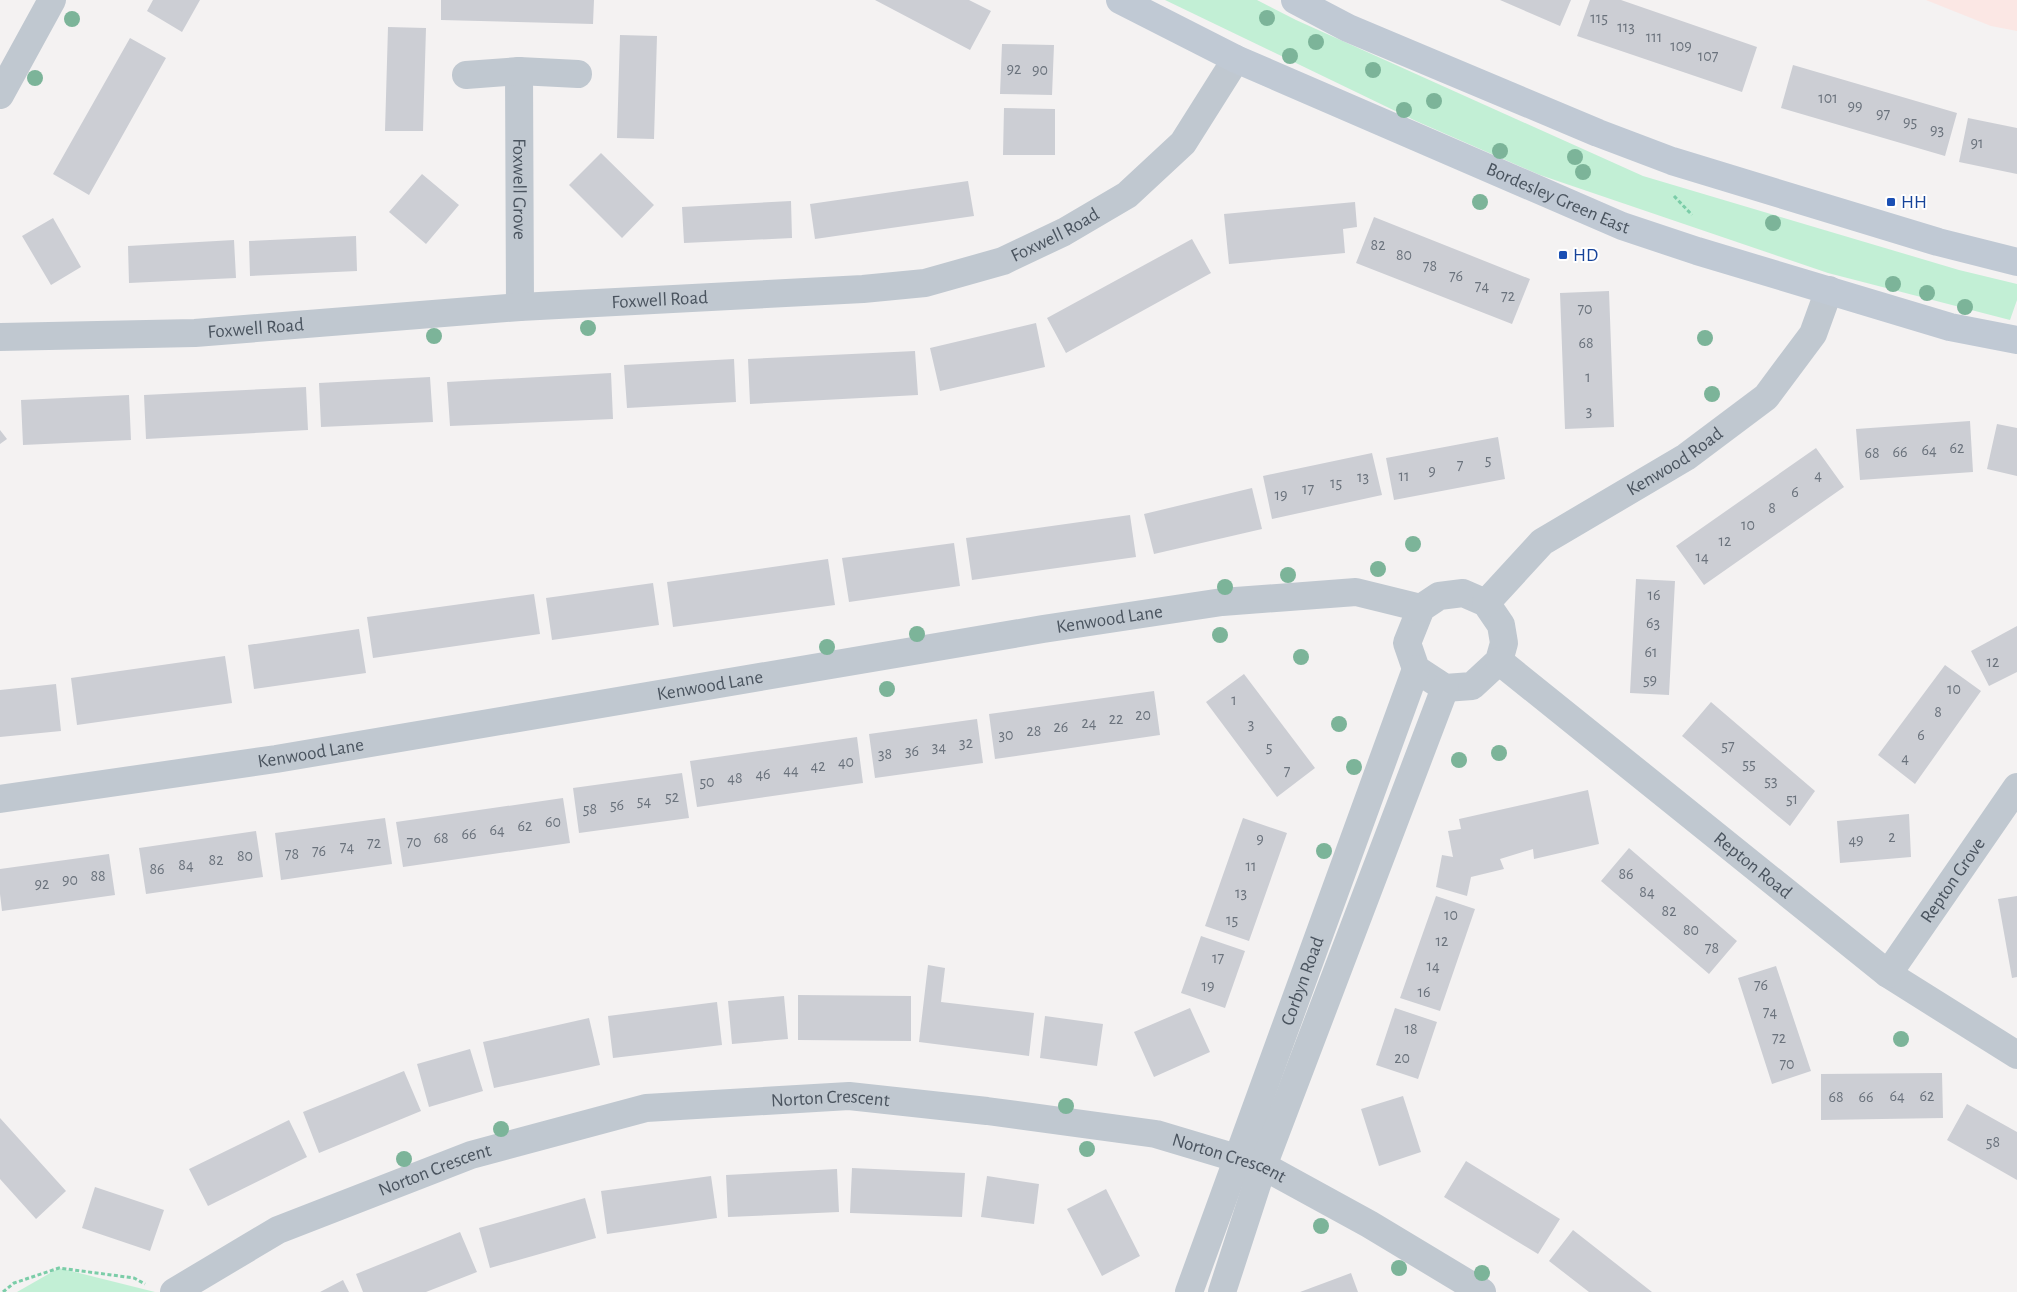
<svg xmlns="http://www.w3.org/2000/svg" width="2017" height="1292" viewBox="0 0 2017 1292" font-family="'Alegreya Sans',sans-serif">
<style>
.medical{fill:#fbe7e4}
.green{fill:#c2efd5}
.building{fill:#ccced4}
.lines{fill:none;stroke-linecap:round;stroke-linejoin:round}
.path{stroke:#7bcda8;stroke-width:3;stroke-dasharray:4 2.5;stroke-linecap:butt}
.minor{stroke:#c0c8d0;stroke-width:28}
.tertiary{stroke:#c0c8d0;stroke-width:28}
.secondary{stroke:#c0c9d4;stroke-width:28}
.tree{fill:#7cb499}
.transit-dot{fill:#1a4fb4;stroke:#fff;stroke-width:2}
.labels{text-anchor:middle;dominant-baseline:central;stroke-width:4;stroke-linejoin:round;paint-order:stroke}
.number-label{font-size:16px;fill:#6a727c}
.street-label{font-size:19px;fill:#4a545f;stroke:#fff}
.transit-label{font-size:19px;fill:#164399;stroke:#fff;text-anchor:start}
</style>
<rect width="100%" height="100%" fill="#f4f2f2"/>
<path class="medical" d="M1926,0H2017V31L1991,26Z"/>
<path class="green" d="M1165,0H1257L1296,20L1643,176L1959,270L2017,284V300L2010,320L1828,273L1540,175L1416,121Z
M59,1268L155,1292H17Z"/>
<path class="building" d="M153,0H200L182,32L147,11Z
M441,0H594L593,24L441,20Z
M875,0H969L991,11L970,50Z
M1500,0H1571L1560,26Z
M1590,0H1621L1757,47L1742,92L1577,36Z
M388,27L426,28L423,131H385Z
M620,35L657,36L654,139L617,138Z
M130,38L166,58L89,195L53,174Z
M1002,44L1054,45L1052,95L1000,94Z
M1793,65L1957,113L1945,156L1781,108Z
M1004,108L1055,109V155H1003Z
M1968,118L2017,128V174L1959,162Z
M601,153L654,205L622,238L569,185Z
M422,174L459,205L426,244L389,212Z
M968,181L974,216L815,239L810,204Z
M791,201L792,238L684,243L682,207Z
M1355,202L1357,227L1343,229L1345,253L1229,264L1224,214Z
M1374,217L1530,279L1512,324L1356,263Z
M53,218L81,267L51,285L22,236Z
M356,236L357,271L250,276L249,241Z
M1192,239L1211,273L1066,353L1047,318Z
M234,240L236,278L129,283L128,246Z
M1609,291L1614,427L1565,429L1560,293Z
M1036,323L1045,367L940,391L930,348Z
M915,351L918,395L750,404L748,359Z
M734,359L736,402L627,408L624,365Z
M611,373L613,419L450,426L447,382Z
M430,377L433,422L321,427L319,383Z
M306,387L308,430L146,439L144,395Z
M129,395L131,440L23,445L21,400Z
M1970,421L1973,472L1860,480L1856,429Z
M1997,424L2017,428V476L1987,469Z
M0,430L7,439L0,444Z
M1498,437L1505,479L1394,500L1386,458Z
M1816,448L1844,487L1704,585L1676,546Z
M1372,453L1382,495L1272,519L1263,476Z
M1252,488L1262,529L1154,554L1144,514Z
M1130,515L1136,557L972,580L966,538Z
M954,543L960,586L849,602L842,558Z
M828,559L835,605L673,627L667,582Z
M1636,579L1675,581L1669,695L1630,693Z
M653,583L659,625L552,640L546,598Z
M534,594L540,634L373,658L367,617Z
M2017,626V672L1989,686L1971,651Z
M359,629L366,673L254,689L248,645Z
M225,656L232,703L77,725L71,678Z
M1945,665L1981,691L1915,784L1878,755Z
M1244,674L1315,768L1277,797L1206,702Z
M56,684L61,731L0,737V690Z
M1154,691L1160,735L995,759L989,714Z
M1711,702L1815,791L1790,826L1682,736Z
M977,719L983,763L875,778L869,734Z
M857,737L863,783L697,807L690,761Z
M682,773L689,818L579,833L573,788Z
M1588,790L1599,844L1534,859L1533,849L1500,859L1504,869L1471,877L1467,896L1436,887L1442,855L1453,857L1448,831L1461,829L1459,819Z
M563,798L570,843L403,867L396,822Z
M1909,814L1911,857L1840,863L1837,821Z
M385,818L392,864L281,880L275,833Z
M1243,818L1287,833L1249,941L1205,926Z
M256,831L263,877L146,894L139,848Z
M1629,848L1737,941L1709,974L1601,881Z
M109,854L115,895L2,911L0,894V869Z
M1436,896L1475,909L1440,1011L1400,998Z
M2017,896V977L2012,978L1998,899Z
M1201,936L1245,951L1225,1008L1181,993Z
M928,965L945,968L941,1002L1034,1013L1029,1056L919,1042Z
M1776,966L1811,1071L1772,1084L1738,978Z
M798,995L911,996V1041L798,1040Z
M784,996L788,1039L732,1044L728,1001Z
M717,1002L722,1045L613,1058L608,1016Z
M1190,1008L1210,1052L1154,1077L1134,1032Z
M1395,1008L1437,1022L1418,1079L1376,1065Z
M1045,1016L1103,1024L1097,1066L1040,1058Z
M589,1018L600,1065L494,1088L483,1042Z
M470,1049L483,1091L429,1107L417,1064Z
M404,1071L421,1111L319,1153L303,1112Z
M1942,1073L1943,1118L1821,1120V1074Z
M1403,1096L1421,1152L1379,1166L1361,1109Z
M1967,1104L2017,1132V1180L1947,1140Z
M0,1118L66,1191L36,1219L0,1179Z
M289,1120L307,1157L208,1206L189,1169Z
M1466,1161L1560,1219L1538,1254L1444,1197Z
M852,1168L965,1173L962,1217L850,1213Z
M837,1169L839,1212L728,1217L726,1175Z
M711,1176L717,1218L607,1234L601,1191Z
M987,1176L1039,1184L1034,1224L981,1217Z
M95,1187L164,1210L150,1251L82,1228Z
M1106,1189L1140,1256L1102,1276L1067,1209Z
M585,1198L596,1238L490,1268L479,1228Z
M1573,1230L1652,1292H1589L1549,1261Z
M460,1232L477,1272L426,1292H363L356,1274Z
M1351,1273L1358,1292H1300Z
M343,1280L349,1292H320Z"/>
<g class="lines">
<path class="path" d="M1674,196L1692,215
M3,1292L14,1283L59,1268L134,1278L145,1284"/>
<g class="minor">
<path id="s1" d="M519,71L520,307"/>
<path d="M466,75L519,71L578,74"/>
<path id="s2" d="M0,337L195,333L520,307L863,289L925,283L1003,261L1064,232L1127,195L1183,143L1236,59"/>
<path d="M1463,593L1486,603L1501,625L1504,643L1499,661L1472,686L1445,688L1416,669L1407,643L1421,608L1439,596Z"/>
<path id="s3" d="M1486,603L1542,542L1686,457L1766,397L1813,334L1829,290"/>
<path id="s4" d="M1499,661L1888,974L2017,1055"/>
<path id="s5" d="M0,799L276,759L1043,629L1222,602L1356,592L1421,608"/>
<path id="s6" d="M1888,974L2017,787"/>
<path id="s7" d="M174,1292L278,1230L471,1155L646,1108L849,1096L987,1111L1156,1134L1263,1166L1369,1224L1482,1292"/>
<path id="s8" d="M1189,1292L1416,669"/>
<path d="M1222,1292L1263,1166L1445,688"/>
</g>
<path class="tertiary" d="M0,95L52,0"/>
<g class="secondary">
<path id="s9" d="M1120,0L1236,59L1622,226L1697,251L1950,327L2017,340"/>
<path d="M1295,0L1348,28L1598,133L1672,161L1938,242L2017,262"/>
</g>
</g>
<g class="tree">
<circle cx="1267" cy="18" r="8"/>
<circle cx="72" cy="19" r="8"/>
<circle cx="1316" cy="42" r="8"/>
<circle cx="1290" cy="56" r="8"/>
<circle cx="1373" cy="70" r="8"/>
<circle cx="35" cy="78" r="8"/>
<circle cx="1434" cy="101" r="8"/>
<circle cx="1404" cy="110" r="8"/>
<circle cx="1500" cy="151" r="8"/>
<circle cx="1575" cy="157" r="8"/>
<circle cx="1583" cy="172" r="8"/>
<circle cx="1480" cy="202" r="8"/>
<circle cx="1773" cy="223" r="8"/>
<circle cx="1893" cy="284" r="8"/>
<circle cx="1927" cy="293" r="8"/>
<circle cx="1965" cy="307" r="8"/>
<circle cx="588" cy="328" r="8"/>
<circle cx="434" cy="336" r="8"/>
<circle cx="1705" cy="338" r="8"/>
<circle cx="1712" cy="394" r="8"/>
<circle cx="1413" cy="544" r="8"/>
<circle cx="1378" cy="569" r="8"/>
<circle cx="1288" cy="575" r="8"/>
<circle cx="1225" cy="587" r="8"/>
<circle cx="917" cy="634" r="8"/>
<circle cx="1220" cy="635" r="8"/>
<circle cx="827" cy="647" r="8"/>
<circle cx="1301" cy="657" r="8"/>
<circle cx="887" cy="689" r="8"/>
<circle cx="1339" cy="724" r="8"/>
<circle cx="1499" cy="753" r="8"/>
<circle cx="1459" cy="760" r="8"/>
<circle cx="1354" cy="767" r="8"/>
<circle cx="1324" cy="851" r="8"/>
<circle cx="1901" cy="1039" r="8"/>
<circle cx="1066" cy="1106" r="8"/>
<circle cx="501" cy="1129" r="8"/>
<circle cx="1087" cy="1149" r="8"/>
<circle cx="404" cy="1159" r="8"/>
<circle cx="1321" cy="1226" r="8"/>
<circle cx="1399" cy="1268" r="8"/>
<circle cx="1482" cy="1273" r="8"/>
</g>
<g class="transit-dot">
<rect x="1886" y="197" width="10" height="10" rx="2.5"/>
<rect x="1558" y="250" width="10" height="10" rx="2.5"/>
</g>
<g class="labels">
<g class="number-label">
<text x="1599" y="18">115</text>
<text x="1626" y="27">113</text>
<text x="1654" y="37">111</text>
<text x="1681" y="46">109</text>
<text x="1708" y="56">107</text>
<text x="1014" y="69">92</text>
<text x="1040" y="70">90</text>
<text x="1828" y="98">101</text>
<text x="1855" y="106">99</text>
<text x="1883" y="114">97</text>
<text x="1910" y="122">95</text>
<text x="1937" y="130">93</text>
<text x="1977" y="143">91</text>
<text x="1378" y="245">82</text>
<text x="1404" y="255">80</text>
<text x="1430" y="266">78</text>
<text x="1456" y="276">76</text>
<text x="1482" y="286">74</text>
<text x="1508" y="296">72</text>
<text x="1585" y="309">70</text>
<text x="1586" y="343">68</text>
<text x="1588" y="377">1</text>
<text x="1589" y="411">3</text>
<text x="1957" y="448">62</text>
<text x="1929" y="450">64</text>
<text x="1900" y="452">66</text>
<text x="1872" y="453">68</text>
<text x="1488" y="460">5</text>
<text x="1460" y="465">7</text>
<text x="1432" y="471">9</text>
<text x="1818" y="475">4</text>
<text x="1404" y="476">11</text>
<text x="1363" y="477">13</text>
<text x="1336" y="483">15</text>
<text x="1308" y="489">17</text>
<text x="1795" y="492">6</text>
<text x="1281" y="495">19</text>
<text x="1772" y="508">8</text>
<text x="1748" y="525">10</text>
<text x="1725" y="541">12</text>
<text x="1702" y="557">14</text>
<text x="1654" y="595">16</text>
<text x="1653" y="623">63</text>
<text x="1651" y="652">61</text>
<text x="1993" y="662">12</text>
<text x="1650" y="680">59</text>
<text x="1954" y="689">10</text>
<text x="1234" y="700">1</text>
<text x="1938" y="712">8</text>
<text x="1143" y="715">20</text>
<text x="1116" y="719">22</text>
<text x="1089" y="723">24</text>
<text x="1251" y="724">3</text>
<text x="1061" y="727">26</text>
<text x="1034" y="731">28</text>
<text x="1006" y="735">30</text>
<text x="1921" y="735">6</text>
<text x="966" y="743">32</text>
<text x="1728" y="746">57</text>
<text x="939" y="747">34</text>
<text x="1269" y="747">5</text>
<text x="912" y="751">36</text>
<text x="885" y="754">38</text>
<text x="1905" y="758">4</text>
<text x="846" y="762">40</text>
<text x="1749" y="764">55</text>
<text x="818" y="766">42</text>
<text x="791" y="770">44</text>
<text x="1287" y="771">7</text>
<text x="763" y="774">46</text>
<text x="735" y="778">48</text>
<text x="1771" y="781">53</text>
<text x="707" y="782">50</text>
<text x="672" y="797">52</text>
<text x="1792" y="799">51</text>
<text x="644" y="801">54</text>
<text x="617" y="805">56</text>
<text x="590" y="809">58</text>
<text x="553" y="822">60</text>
<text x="525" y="826">62</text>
<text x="497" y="830">64</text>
<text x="469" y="834">66</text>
<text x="1892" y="837">2</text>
<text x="441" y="838">68</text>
<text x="1260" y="839">9</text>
<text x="1856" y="840">49</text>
<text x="414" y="842">70</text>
<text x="374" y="843">72</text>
<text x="347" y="847">74</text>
<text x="319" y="851">76</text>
<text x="292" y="854">78</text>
<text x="245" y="856">80</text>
<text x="216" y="860">82</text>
<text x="186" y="865">84</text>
<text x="1251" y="866">11</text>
<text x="157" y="869">86</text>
<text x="1626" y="874">86</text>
<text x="98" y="876">88</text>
<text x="70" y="880">90</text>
<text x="42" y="884">92</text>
<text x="1647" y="892">84</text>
<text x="1241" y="893">13</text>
<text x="1669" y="911">82</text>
<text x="1451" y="915">10</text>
<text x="1232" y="920">15</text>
<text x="1691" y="930">80</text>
<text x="1442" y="941">12</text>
<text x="1712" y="948">78</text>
<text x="1218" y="958">17</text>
<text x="1433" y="966">14</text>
<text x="1761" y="985">76</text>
<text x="1208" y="986">19</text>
<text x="1424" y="992">16</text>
<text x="1770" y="1012">74</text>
<text x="1411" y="1029">18</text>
<text x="1779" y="1038">72</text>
<text x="1402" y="1058">20</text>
<text x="1787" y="1064">70</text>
<text x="1897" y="1096">64</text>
<text x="1927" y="1096">62</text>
<text x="1836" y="1097">68</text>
<text x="1866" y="1097">66</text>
<text x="1993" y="1142">58</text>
</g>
<g class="street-label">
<text stroke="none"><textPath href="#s1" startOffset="118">Foxwell Grove</textPath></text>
<text stroke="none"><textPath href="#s9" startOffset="481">Bordesley Green East</textPath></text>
<text stroke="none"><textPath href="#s2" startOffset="1066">Foxwell Road</textPath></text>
<text stroke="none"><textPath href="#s2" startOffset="661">Foxwell Road</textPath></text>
<text stroke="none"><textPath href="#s2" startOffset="256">Foxwell Road</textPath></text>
<text stroke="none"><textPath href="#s3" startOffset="238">Kenwood Road</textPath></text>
<text stroke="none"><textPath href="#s5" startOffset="1124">Kenwood Lane</textPath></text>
<text stroke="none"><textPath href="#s5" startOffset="719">Kenwood Lane</textPath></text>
<text stroke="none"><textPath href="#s5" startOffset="314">Kenwood Lane</textPath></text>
<text stroke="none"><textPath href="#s4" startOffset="326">Repton Road</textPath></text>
<text stroke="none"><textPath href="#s6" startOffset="114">Repton Grove</textPath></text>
<text stroke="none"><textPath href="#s8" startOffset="331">Corbyn Road</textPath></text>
<text stroke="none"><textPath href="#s7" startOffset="694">Norton Crescent</textPath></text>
<text stroke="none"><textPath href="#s7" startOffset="1099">Norton Crescent</textPath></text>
<text stroke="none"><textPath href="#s7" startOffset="289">Norton Crescent</textPath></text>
</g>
<g class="transit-label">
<text x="1901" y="202">HH</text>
<text x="1573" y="255">HD</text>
</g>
</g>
</svg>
